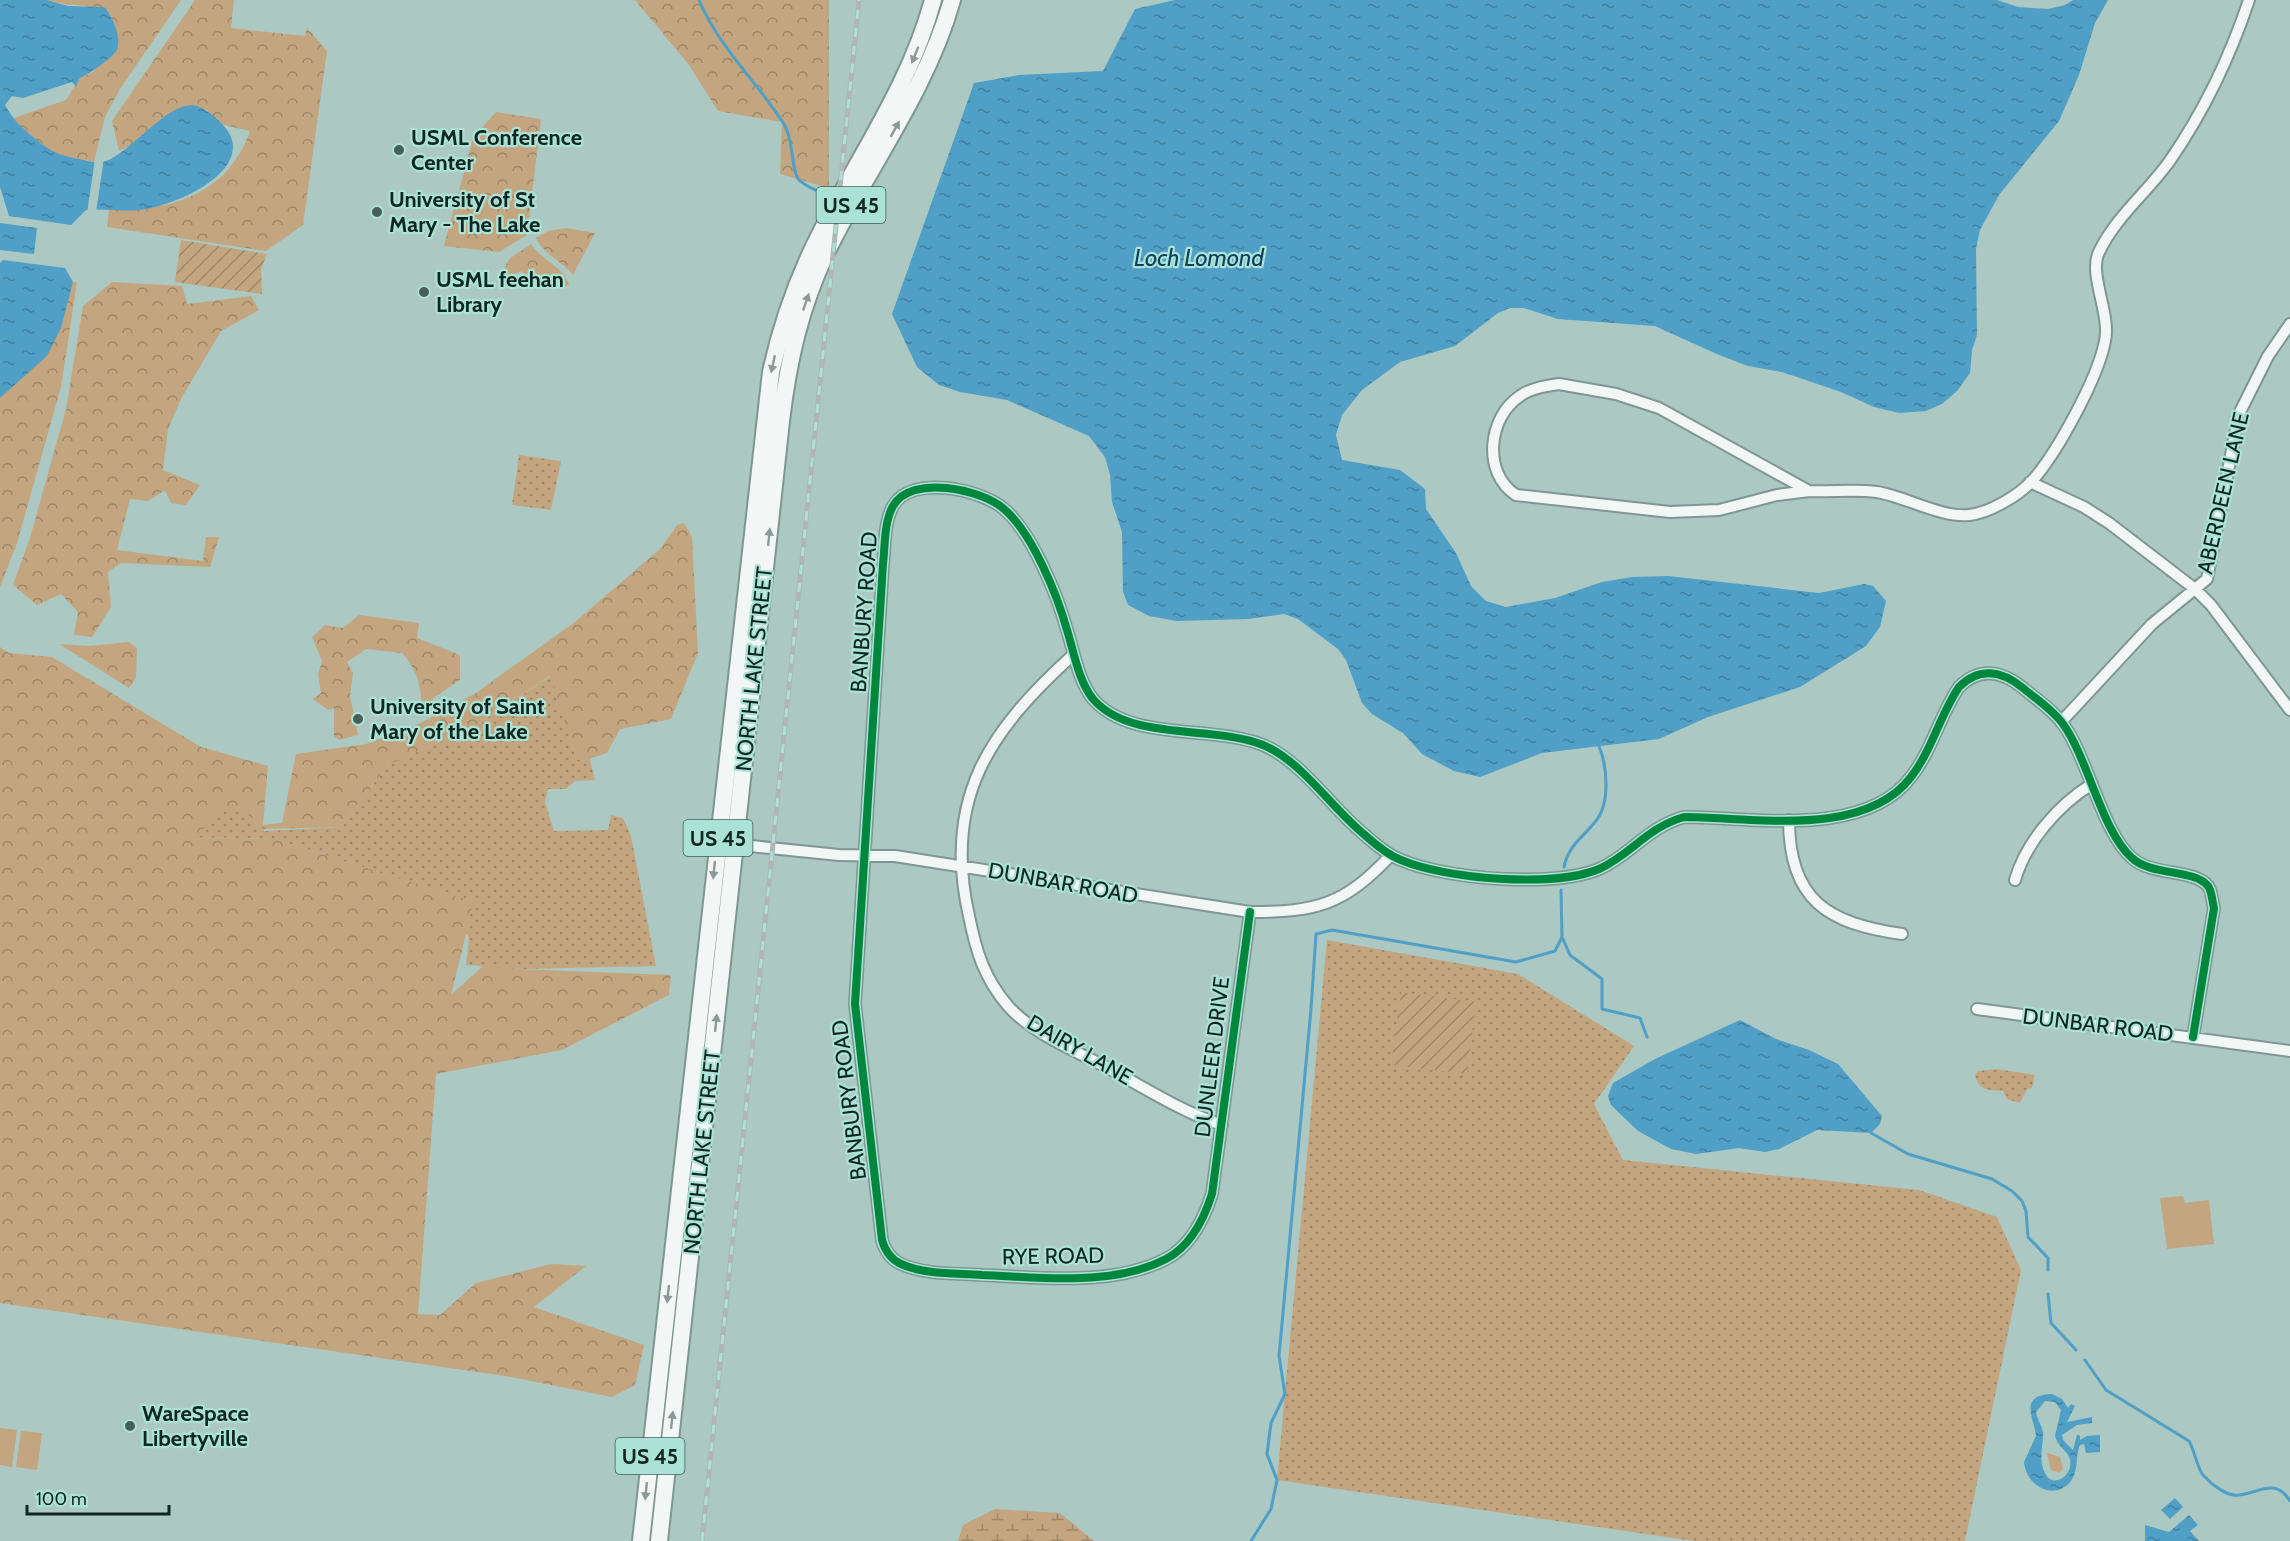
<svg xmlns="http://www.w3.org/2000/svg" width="2290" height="1541" viewBox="0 0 2290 1541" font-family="Cabin,sans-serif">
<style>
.grass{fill:#c3a67f}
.forest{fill:url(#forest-crowns)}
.wetland{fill:url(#wetland-marsh)}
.park{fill:url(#park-dots)}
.garden{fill:url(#garden-furrows)}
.water{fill:url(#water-ripples);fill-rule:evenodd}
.pier{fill:#abc8c2}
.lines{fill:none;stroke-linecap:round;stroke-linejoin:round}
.stream{stroke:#509fc6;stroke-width:3}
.minor-casing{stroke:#7f9692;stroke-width:14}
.primary-casing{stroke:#7f9692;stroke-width:20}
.minor{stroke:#f2f7f6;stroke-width:10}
.primary{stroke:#f2f7f6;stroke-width:16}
.rail-casing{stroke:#afb6b5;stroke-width:5}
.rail{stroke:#abe2d6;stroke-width:3;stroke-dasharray:9;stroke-linecap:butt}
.cycleway-casing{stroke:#abe2d6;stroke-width:11}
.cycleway{stroke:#00873e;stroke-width:8}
.oneway{fill:#8c9996}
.poi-dot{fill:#465f59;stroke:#abe2d6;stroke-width:2}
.labels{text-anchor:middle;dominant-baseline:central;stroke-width:4.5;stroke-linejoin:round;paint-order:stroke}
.shield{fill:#abe2d6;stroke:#3e5e57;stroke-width:1.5}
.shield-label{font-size:21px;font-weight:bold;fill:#102621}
.poi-label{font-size:22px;font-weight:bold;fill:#102621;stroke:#abe2d6;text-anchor:start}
.street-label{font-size:22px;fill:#102621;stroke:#abe2d6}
.water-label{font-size:24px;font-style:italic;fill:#0b415f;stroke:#abe2d6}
</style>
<defs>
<pattern id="forest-crowns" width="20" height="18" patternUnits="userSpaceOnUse" patternTransform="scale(1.5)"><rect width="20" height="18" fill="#c3a67f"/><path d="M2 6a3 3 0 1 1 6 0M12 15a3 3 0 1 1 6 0" fill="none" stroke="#9d8768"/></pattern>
<pattern id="wetland-marsh" width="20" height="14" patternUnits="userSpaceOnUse" patternTransform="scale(1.5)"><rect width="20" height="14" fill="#c3a67f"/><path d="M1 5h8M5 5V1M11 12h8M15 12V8" fill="none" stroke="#9d8768"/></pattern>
<pattern id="park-dots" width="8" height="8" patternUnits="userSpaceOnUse" patternTransform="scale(1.5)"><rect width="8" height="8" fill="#c3a67f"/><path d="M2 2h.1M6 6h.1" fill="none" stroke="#9d8768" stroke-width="1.8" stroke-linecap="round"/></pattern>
<pattern id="garden-furrows" width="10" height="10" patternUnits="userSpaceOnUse" patternTransform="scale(1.5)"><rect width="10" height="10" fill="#c3a67f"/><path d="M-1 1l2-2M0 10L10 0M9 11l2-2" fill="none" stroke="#9d8768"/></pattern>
<pattern id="water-ripples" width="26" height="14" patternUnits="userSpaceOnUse" patternTransform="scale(1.5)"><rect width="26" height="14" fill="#509fc6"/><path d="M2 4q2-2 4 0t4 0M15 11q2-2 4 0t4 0" fill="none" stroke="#4181a0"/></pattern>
</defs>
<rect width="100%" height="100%" fill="#abc8c2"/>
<path class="grass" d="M2183,1196L2185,1203L2209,1200L2214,1244L2167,1249L2160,1198Z
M0,1428L17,1430L12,1467L0,1465Z
M21,1431L42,1433L37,1470L16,1467Z
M2047,1453L2060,1457L2063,1469L2060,1473L2051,1470Z"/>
<path class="forest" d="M47,0H181L120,89L105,117L94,162L56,155L24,130L14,118L66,100L79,79L94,71L100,63L115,54L116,28L110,14C87,1 71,8 47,0Z
M195,0H234L231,28L305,36L307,28L327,51L303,225L266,251L107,227L109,209C171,212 228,194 250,131L220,124L206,109L119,151L112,121Z
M635,0H829V188L780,174L782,122L718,111L689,65Z
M496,112L541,119L527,235L499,252L444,246L473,138Z
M566,228L595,233L573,275C561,260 545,256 536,238L548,231Z
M531,244C542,260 562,266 569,284L563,288L530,284L522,271L502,279C505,256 514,257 531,244Z
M73,282H77L61,387L17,543L0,587V398L67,300Z
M112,282L182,286L187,304L251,296L259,310L221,331L181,399L168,429L163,470L200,485L186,505L171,503L165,490L148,501L130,499L117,550L203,561L206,537H219L210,567L121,563L108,572L111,607L92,637L74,635L78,612L61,594L37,605L13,585L30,538L66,409L83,306Z
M684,523L692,537L698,653L671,719L620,729L607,753L577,763L550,676L475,726L388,765L340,827L263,829L240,807L200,837L275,839L474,902L451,995L484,965L520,969L671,975L669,995L562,1050L436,1074L418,1314L440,1315L476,1283L551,1264L586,1266L534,1307L644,1345L635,1385L612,1397L505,1376L0,1303V647L9,653L52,657L201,747L268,766L263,825L282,823L296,754L366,744L417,725L476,693L575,622L660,549L677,525Z
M359,615L419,623L417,638L460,655V680L433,698V709L422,713C421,687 419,672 402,653L366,649L347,662L353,673L350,696L358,735L339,740L334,736V708L328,710L313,699L321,693L318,674L322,661L312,637L325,625L343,628Z
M129,642L137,648L136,677L129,688L59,644L90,646Z"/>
<path class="wetland" d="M995,1509L1060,1513L1094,1541H958L963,1525Z"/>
<path class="park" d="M519,455L561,461L551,510L512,505Z
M551,676L577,762L590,759L595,780L575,781L566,789H548L545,802L554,831L608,830L611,815L623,818L631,836L656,966L520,969L466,965L469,938L466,933L473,902L275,839L199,837L212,815L240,807L265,831L340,827L388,765L475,726Z
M1327,940L1518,974L1634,1046L1594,1104L1623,1160L1919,1190L1997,1217L2021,1270L1965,1541H1694L1277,1480Z
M1997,1069L2035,1075L2032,1088L2027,1089L2020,1103L2007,1099L2003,1091C1991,1090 1980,1092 1975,1076L1978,1071Z"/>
<path class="garden" d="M181,240L267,254L261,269L262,294L175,282Z
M1401,992L1476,1002L1467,1074L1391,1065Z"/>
<path class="water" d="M0,0H47L68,6L104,7C113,16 125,43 114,54C105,63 90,73 79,79L76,87L72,82L23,98L12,96L5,105C14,122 28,133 42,144C55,154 64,156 79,159C88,161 98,164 106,161C133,151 170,98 197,106C209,110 229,127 232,140C242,177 171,207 140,210C122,212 104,208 86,210L71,225L9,216L0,187Z
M1175,0H1997L2018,7L2048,9L2065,5L2073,0H2108L2095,23L2079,75L2059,121L1999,195L1980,230L1976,249L1977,335L1972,350L1970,373L1957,391L1942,404L1926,411L1899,413L1874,407L1841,392L1782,372L1748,366L1719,355L1655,326L1558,319L1524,308H1510L1498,313L1455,346L1400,362L1362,390L1342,415L1336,435L1342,460L1400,470L1425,489L1426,509L1456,553L1471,586L1486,601L1506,607L1555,598L1602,582L1632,577L1668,576L1819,593L1864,584L1873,586L1886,601L1880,627L1866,646L1800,687L1708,717L1659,739L1542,753L1480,777L1454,771L1422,754L1403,733L1372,714L1362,703L1346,660L1338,649L1298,619L1284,614L1248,619L1177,621L1149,616L1128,605L1123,592L1122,532L1112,502L1110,475L1105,457L1089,436L1007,400L960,392L939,385L917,367L892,314L974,83L1019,75L1103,71L1135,9Z
M0,223L37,228L34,254L0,250Z
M3,260L65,268L73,282L61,328L47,356L0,398V263Z
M1740,1020L1776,1039L1809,1050L1838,1064L1882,1116L1880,1124L1871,1133L1817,1130L1779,1149L1765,1152L1739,1148L1696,1154L1671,1149L1638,1131L1611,1105L1608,1096L1613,1083L1655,1059Z
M2052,1394L2062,1399L2068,1408L2071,1404L2075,1406L2067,1422L2092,1417V1423L2077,1425L2062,1435L2063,1440L2073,1450L2077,1435L2080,1436V1440L2087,1436L2100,1435V1452L2086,1453L2084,1444L2080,1445C2075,1456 2079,1470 2071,1481C2054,1502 2026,1486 2024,1462L2036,1436C2034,1418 2018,1395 2052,1394ZM2045,1401L2055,1402L2061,1410L2055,1436C2057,1446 2067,1450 2070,1459C2074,1475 2053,1490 2045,1473C2038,1460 2043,1448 2043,1435C2043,1426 2037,1420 2036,1412Z
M2175,1498L2183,1507L2170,1519L2161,1510Z
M2189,1515L2198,1525L2190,1531L2199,1541H2145V1525L2169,1532Z"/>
<path class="pier" d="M104,158L96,212L87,213L95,159Z"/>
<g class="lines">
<path class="stream" d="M699,0C718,46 757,82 784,124C794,140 791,172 799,180C806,187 819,191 827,196
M1564,867C1568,846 1583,837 1595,822C1611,804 1607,766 1599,746
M1561,890L1562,937L1570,955L1602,979V1009L1640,1018L1647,1037
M1871,1133L1908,1154L1992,1179L2012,1191L2022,1201L2026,1211L2028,1237L2048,1258V1270
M2048,1294L2051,1323L2076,1350
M2085,1360L2106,1390L2189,1441C2194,1449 2198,1470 2203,1475C2211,1484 2227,1497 2239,1495C2259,1493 2275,1477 2290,1501
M1251,1541L1271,1509L1277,1480L1267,1454L1271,1423L1285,1394L1279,1356L1311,1009L1316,934L1332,930L1516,962L1555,951L1562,937"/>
<g class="minor-casing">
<path id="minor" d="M1559,384L1616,394L1659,408L1809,491L1777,495L1719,510L1670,512L1516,495C1482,473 1488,417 1520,396C1531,388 1546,386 1559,384Z
M2030,482L2084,507L2109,523L2195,589L2211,605L2290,710
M1809,491C1831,492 1855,489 1877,492C1906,497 1942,518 1969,515C1989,513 2018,496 2032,481C2057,453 2098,378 2105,341C2111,314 2088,274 2099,252C2116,216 2149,191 2171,159C2204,111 2231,54 2249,0
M1074,654C990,730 942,798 969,916C976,951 984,978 1008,1006C1033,1034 1076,1051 1108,1068C1145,1088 1182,1112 1222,1125
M2061,722L2152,624L2207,579L2239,414L2268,356L2290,324
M1789,820C1789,900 1828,924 1902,934
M731,844L839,855L895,856L1250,912C1317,912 1344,905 1391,855
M2015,880C2026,842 2058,805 2092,784
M1250,912L1212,1194C1204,1219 1191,1246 1166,1259C1112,1287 1040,1277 982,1275C956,1273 925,1275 901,1264C890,1259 885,1251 882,1240L855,1004L883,564C885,547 884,522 893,506C911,474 981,489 1004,509C1032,533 1057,594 1067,630C1074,652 1078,680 1093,699C1130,742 1213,725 1263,745C1302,761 1332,809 1366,836C1376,845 1388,855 1401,860C1445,879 1554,888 1599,869C1631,855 1646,828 1684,817C1751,817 1864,839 1911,777C1932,750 1940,715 1959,687C1979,667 2001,670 2023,688C2036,699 2053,710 2063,724C2088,758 2102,832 2132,858C2151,876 2195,869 2208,886C2212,891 2212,901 2214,908L2193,1037
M1977,1009L2290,1051"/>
</g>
<g class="primary-casing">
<path id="primary" d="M641,1541L771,372C780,331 793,292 810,255C850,168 908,93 933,0
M659,1541L781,421C788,362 800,307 826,253C867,168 926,92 952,0"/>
</g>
<use href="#minor" class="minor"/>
<use href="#primary" class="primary"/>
<g class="rail-casing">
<path id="rail" d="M702,1541L859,0"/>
</g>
<use href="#rail" class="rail"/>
<g class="cycleway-casing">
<path id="cycleway" d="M1250,912L1212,1194C1204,1219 1191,1246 1166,1259C1112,1287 1040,1277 982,1275C956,1273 925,1275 901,1264C890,1259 885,1251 882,1240L855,1004L883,564C885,547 884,522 893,506C911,474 981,489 1004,509C1032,533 1057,594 1067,630C1074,652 1078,680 1093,699C1130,742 1213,725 1263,745C1302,761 1332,809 1366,836C1376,845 1388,855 1401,860C1445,879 1554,888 1599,869C1631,855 1646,828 1684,817C1751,817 1864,839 1911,777C1932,750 1940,715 1959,687C1979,667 2001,670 2023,688C2036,699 2053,710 2063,724C2088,758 2102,832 2132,858C2151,876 2195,869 2208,886C2212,891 2212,901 2214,908L2193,1037"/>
</g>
<use href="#cycleway" class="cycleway"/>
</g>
<defs><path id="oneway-solid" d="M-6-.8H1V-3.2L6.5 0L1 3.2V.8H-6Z" transform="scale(1.5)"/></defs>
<g class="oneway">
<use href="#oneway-solid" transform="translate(915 55) rotate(112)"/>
<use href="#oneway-solid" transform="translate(895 129) rotate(-61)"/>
<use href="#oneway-solid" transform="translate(806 302) rotate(-71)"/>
<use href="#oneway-solid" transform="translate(773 364) rotate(102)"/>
<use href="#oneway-solid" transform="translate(769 537) rotate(-84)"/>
<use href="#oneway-solid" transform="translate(714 870) rotate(96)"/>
<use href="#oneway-solid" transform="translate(716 1023) rotate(-84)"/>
<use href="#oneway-solid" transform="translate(668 1294) rotate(96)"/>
<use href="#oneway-solid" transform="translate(672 1420) rotate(-84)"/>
<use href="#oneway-solid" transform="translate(646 1491) rotate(96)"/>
</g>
<g class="poi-dot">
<circle cx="399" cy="150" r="6"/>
<circle cx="377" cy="212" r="6"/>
<circle cx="424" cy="292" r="6"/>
<circle cx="358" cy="719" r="6"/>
<circle cx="130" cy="1426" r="6"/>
</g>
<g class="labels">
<g class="shield">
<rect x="816.5" y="187" width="69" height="36" rx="4.5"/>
<rect x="683.5" y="820" width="69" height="36" rx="4.5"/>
<rect x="615.5" y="1438" width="69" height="36" rx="4.5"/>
</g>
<g class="shield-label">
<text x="851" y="205">US 45</text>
<text x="718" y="838">US 45</text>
<text x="650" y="1456">US 45</text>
</g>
<g class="poi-label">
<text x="411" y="137">USML Conference<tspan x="411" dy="25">Center</tspan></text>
<text x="389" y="199">University of St<tspan x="389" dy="25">Mary - The Lake</tspan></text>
<text x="436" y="279">USML feehan<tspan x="436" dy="25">Library</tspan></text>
<text x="370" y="706">University of Saint<tspan x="370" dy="25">Mary of the Lake</tspan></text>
<text x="142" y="1413">WareSpace<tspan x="142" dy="25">Libertyville</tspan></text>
</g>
<g class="street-label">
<text transform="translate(2223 493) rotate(-77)">ABERDEEN LANE</text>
<text transform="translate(864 612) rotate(-86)">BANBURY ROAD</text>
<text transform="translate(754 669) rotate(-84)">NORTH LAKE STREET</text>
<text transform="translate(1063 883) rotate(10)">DUNBAR ROAD</text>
<text transform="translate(2098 1025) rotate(7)">DUNBAR ROAD</text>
<text transform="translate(1080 1050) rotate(30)">DAIRY LANE</text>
<text transform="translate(1212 1057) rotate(-83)">DUNLEER DRIVE</text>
<text transform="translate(849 1100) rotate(-97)">BANBURY ROAD</text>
<text transform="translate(702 1152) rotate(-84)">NORTH LAKE STREET</text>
<text transform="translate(1053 1256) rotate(-1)">RYE ROAD</text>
</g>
<g class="water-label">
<text x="1199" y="257">Loch Lomond</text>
</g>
</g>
<path d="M27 1505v9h142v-9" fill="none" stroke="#102621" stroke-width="3"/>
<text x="36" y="1505" font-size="18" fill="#102621" stroke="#abe2d6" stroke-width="4.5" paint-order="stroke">100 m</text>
</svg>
